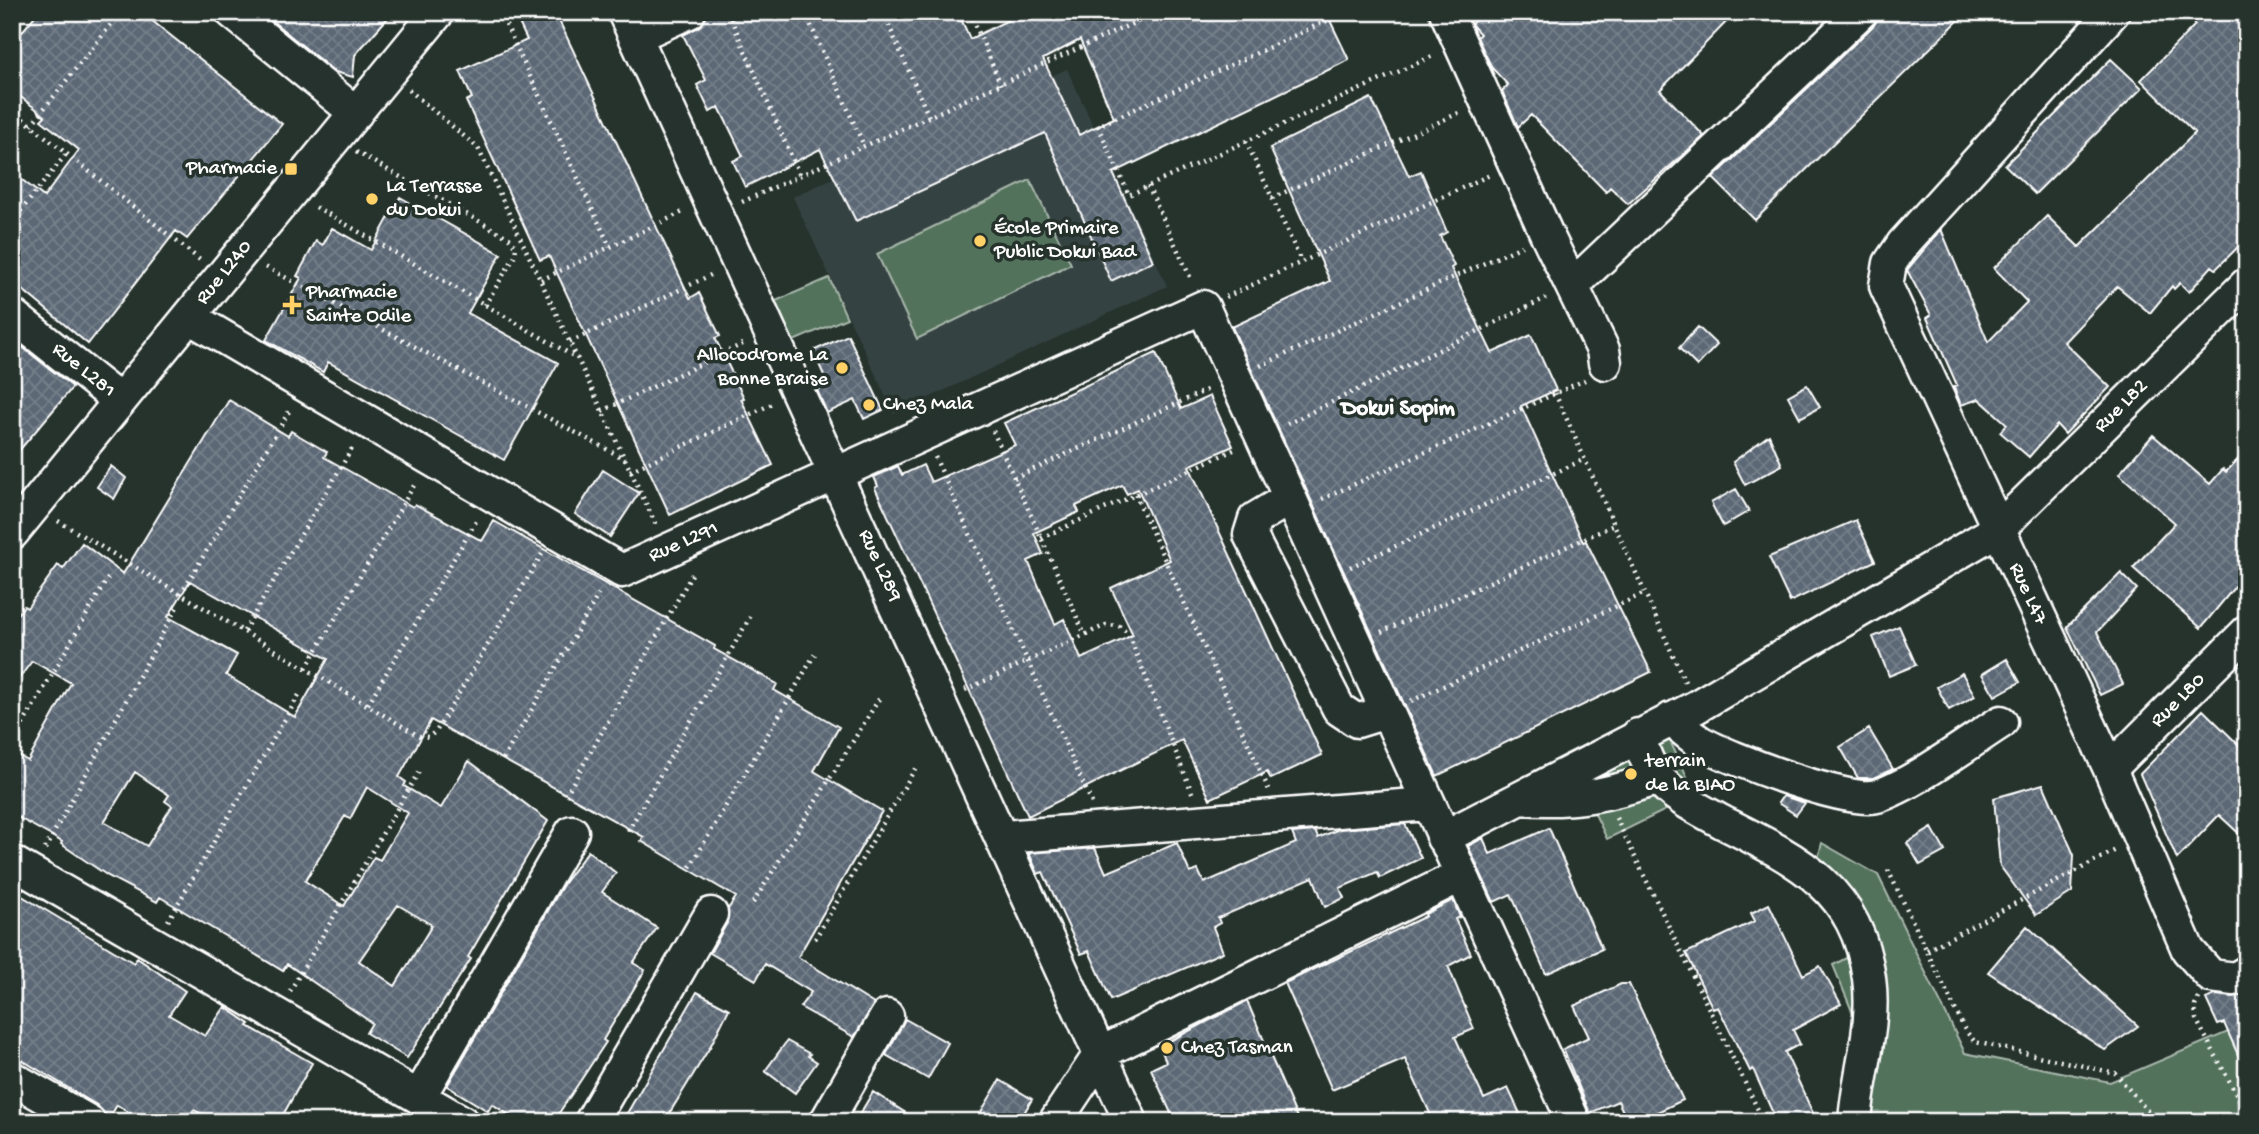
<svg xmlns="http://www.w3.org/2000/svg" width="2259" height="1134" viewBox="0 0 2259 1134" font-family="'Gochi Hand',sans-serif">
<style>
.built{fill:#364343}
.green{fill:#53725b;stroke:#a9b8ad;stroke-width:2}
.building{fill:url(#building-cross-hatch);stroke:#fff;stroke-width:2;fill-rule:evenodd}
.lines{fill:none;stroke-linecap:round;stroke-linejoin:round}
.minor-casing{stroke:#fff;stroke-width:37}
.path{stroke:#fff;stroke-width:4.5;stroke-dasharray:2 5;stroke-linecap:butt}
.minor{stroke:#26332d;stroke-width:32}
.poi-dot{fill:#ffd166;stroke:#26332d;stroke-width:2.5}
.labels{text-anchor:middle;dominant-baseline:central;stroke-width:7;stroke-linejoin:round;paint-order:stroke}
.poi-label{font-size:21px;fill:#fff;stroke:#26332d;text-anchor:start}
.street-label{font-size:21px;fill:#fff;stroke:#26332d}
.neighbourhood-label{font-size:23px;font-weight:bold;fill:#fff;stroke:#26332d}
</style>
<defs>
<pattern id="building-cross-hatch" width="8" height="8" patternUnits="userSpaceOnUse" patternTransform="scale(1.75)"><rect width="8" height="8" fill="#5b6875"/><path d="M0 0l8 8M0 8l8-8" fill="none" stroke="#747f8a"/></pattern>
</defs>
<rect width="100%" height="100%" fill="#26332d"/>
<filter id="ink" filterUnits="userSpaceOnUse"><feTurbulence type="fractalNoise" baseFrequency=".0143" numOctaves="2"/><feDisplacementMap in="SourceGraphic" scale="14" xChannelSelector="R" yChannelSelector="G"/><feConvolveMatrix kernelMatrix="1 2 1 2 8 2 1 2 1" color-interpolation-filters="sRGB"/></filter>
<g filter="url(#ink)">
<path class="built" d="M1067,69L1167,286L894,414L793,197Z"/>
<path class="green" d="M1030,180L1071,264L917,339L877,254Z
M829,278L847,318L789,343L771,303Z
M1655,710L1696,795L1607,839L1566,754Z
M1822,843L1878,875L1965,1053L2110,1082L2247,1024V1122H1844L1861,1033L1833,965L1852,955L1812,881Z"/>
<path class="building" d="M38,12H141L282,124L187,239L176,231L88,344L12,281V172L44,197L79,150L41,120L45,116L12,90V44Z
M261,12H393L355,55L353,77L335,72Z
M514,12H555L690,298L699,293L720,336L715,338L744,398L741,399L773,465L670,515L549,256L540,260L466,101L472,98L460,71L527,40Z
M711,12H958L970,39L1024,12H1326L1349,60L1113,173L1153,261L1111,281L1045,133L856,221L820,149L745,187L733,161L743,156L719,107L710,112L697,85L706,80L683,35L697,28ZM1080,40L1114,118L1079,135L1043,59Z
M1484,12H1736L1660,90L1704,136L1628,204L1610,187L1606,192L1531,115L1518,127L1502,91L1508,85L1492,68L1477,37L1480,34L1471,24Z
M1882,12H1967L1755,220L1713,178L1874,25Z
M2182,12H2247V238L2216,269L2212,266L2189,292L2180,283L2174,289L2172,286L2150,313L2117,286L2064,342L2110,387L2065,434L2057,425L2029,457L2000,432L2007,424L1979,399L1961,405L1954,387L1957,385L1927,318L1931,315L1907,270L1941,229L1988,342L2027,302L1994,268L2047,216L2079,247L2195,133L2141,80L2195,25Z
M2111,59L2142,88L2035,194L2005,165Z
M1371,98L1409,176L1421,171L1447,232L1440,236L1454,266L1451,268L1492,353L1531,335L1556,390L1521,406L1583,542L1586,541L1651,672L1437,776L1232,327L1330,281L1270,148Z
M400,197L501,254L468,313L558,363L504,460L328,362L323,372L266,340L301,278L297,276L316,241L323,245L332,228L371,250Z
M1698,327L1717,345L1697,366L1679,348Z
M848,335L883,410L864,419L855,400L827,413L817,390L828,384L813,351Z
M12,339L73,387L12,459Z
M1156,353L1181,409L1210,396L1233,446L1189,466L1322,755L1271,779L1267,772L1210,799L1182,740L1028,816L875,488L878,486L874,477L898,466L902,475L923,465L931,482L1015,445L1004,423ZM1122,485L1127,494L1138,489L1170,560L1111,588L1133,635L1081,659L1064,619L1055,624L1028,561L1043,554L1034,533L1079,512L1076,506Z
M1807,385L1820,407L1800,418L1788,396Z
M229,400L288,436L291,431L327,452L324,457L413,507L415,504L482,541L494,521L715,646L714,649L777,684L774,690L839,727L814,771L882,811L798,957L874,1004L854,1037L800,1007L811,992L765,964L756,980L710,953L727,923L728,909L736,897L641,841L644,837L431,720L399,777L406,782L404,786L441,808L469,761L548,821L468,957L471,959L407,1058L366,1033L372,1023L287,964L283,971L160,897L157,902L108,876L61,844L62,842L12,814V752L28,761L71,683L32,661L12,688V621L24,606L27,608L58,565L63,569L82,543L123,574ZM190,581L328,659L295,717L226,675L237,655L168,617ZM135,772L169,795L165,801L172,806L147,846L104,822ZM367,787L408,813L380,860L374,857L344,906L305,881L345,816L350,819ZM398,905L432,925L395,986L359,961Z
M1769,435L1782,465L1745,485L1733,462Z
M2153,435L2210,484L2223,469L2226,472L2247,450V593L2237,584L2201,628L2133,568L2175,523L2119,474Z
M111,466L126,478L114,499L97,487Z
M603,470L639,493L610,537L575,514Z
M1736,489L1749,511L1723,526L1711,503Z
M1856,520L1875,561L1790,602L1769,557Z
M2121,573L2137,589L2097,632L2123,684L2100,695L2067,627Z
M1899,626L1916,665L1889,676L1873,637Z
M2007,659L2020,682L1995,696L1982,674Z
M1962,673L1975,696L1949,710L1937,687Z
M2203,710L2247,753V841L2219,815L2177,859L2140,774Z
M1869,729L1893,769L1873,778H1858L1840,747Z
M2043,784L2074,855L2072,892L2036,915L2000,866L1994,798Z
M1783,796L1805,803L1796,815L1778,803Z
M1405,824L1421,858L1380,878L1377,872L1340,888L1344,898L1325,907L1313,877L1218,918L1220,923L1213,927L1223,952L1111,1000L1089,951L1081,954L1043,872L1038,874L1029,853L1095,848L1106,873L1177,843L1190,873L1198,870L1204,883L1296,843L1292,833L1315,831L1318,838L1339,829Z
M1549,828L1602,949L1546,974L1511,894L1494,902L1468,846L1483,838L1490,854Z
M1932,828L1945,851L1920,865L1907,843Z
M588,851L616,873L602,892L657,928L633,963L645,970L603,1040L606,1042L553,1122H520L492,1104L488,1111L447,1086L564,883Z
M12,890L134,963L137,958L185,991L169,1015L205,1036L225,1007L250,1024L248,1026L312,1063L279,1122H218L194,1110L187,1122H144L117,1105L107,1122L98,1106L12,1054Z
M1453,900L1460,917L1455,919L1471,954L1448,966L1474,1029L1455,1037L1484,1099L1508,1088L1524,1122H1434L1405,1059L1332,1090L1285,983L1426,916L1425,914Z
M1769,904L1803,975L1820,966L1841,1004L1793,1030L1800,1044L1785,1052L1817,1122H1777L1753,1069L1750,1071L1718,1007L1713,1009L1686,953L1755,921L1751,913Z
M2027,926L2138,1026L2105,1050L1988,972Z
M1621,984H1629L1683,1100L1636,1122H1628L1618,1101L1590,1113L1563,1049L1589,1037L1574,1006Z
M697,992L729,1009L710,1047L664,1122H622Z
M2245,994L2247,996V1075L2224,1023L2218,1025L2206,999L2215,995L2233,997Z
M1247,1001L1299,1122H1175L1151,1069L1166,1062L1160,1046Z
M905,1019L948,1043L928,1079L886,1055Z
M787,1041L810,1054L808,1056L817,1062L795,1093L765,1071Z
M1000,1080L1032,1099L1019,1122H975Z
M873,1092L920,1122H855Z"/>
<g class="lines">
<g class="minor-casing">
<path id="minor" d="M232,12L356,113
M624,12L1131,1122
M1446,12L1547,235L1603,350L1605,363
M2113,12L1903,244L1890,263L1886,286L2110,769L2188,950L2211,976L2235,979L2247,972
M636,36L689,12
M1572,286L1861,12
M12,315L120,401
M189,317L622,571L1203,307L1574,1122
M1290,498L1255,519L1250,535L1339,709L1357,721L1386,712
M12,533L438,12
M1671,719C1680,727 1690,736 1700,742C1728,758 1850,805 1877,796C1912,785 1968,743 2001,722
M1638,735C1643,750 1647,765 1658,778C1676,799 1701,810 1724,823C1798,860 1857,888 1869,978C1876,1028 1858,1073 1855,1122
M2110,769L2247,632
M1520,798C1575,802 1607,795 1659,778
M1003,837L1428,804
M1443,838L1696,707L1997,530L2247,284
M12,862L462,1122
M12,1078L89,1122
M419,1097L572,832
M591,1122L711,914
M826,1122L887,1016
M1055,1122L1101,1053L1460,876"/>
</g>
<path class="path" d="M500,12L610,247
M728,12L800,176
M805,12L864,146
M883,12L929,117
M970,12L1001,85
M1346,12L1098,126L1129,195L1435,55
M409,90L478,148L657,527
M12,110L200,260
M31,125L121,12
M1246,141L1301,261
M356,152L509,238L516,247L515,256L485,305
M1148,186L1192,281
M1272,198L1463,111
M742,202L1158,12
M316,207L577,358
M12,222L67,153
M266,267L625,459
M541,280L685,211
M1226,297L1492,174
M570,342L715,273
M1260,366L1522,246
M1555,393L1685,682
M602,411L747,342
M1287,424L1546,298
M993,431L1085,635
M935,457L1092,803
M630,471L772,404
M1014,478L1211,388
M1135,494L1269,790
M1322,499L1585,380
M58,521L419,736L429,737L437,730L542,554
M1041,538L1238,448
M1350,567L1585,459
M181,594L291,408
M244,631L354,445
M1381,632L1614,525
M306,668L416,482
M965,690L1106,625L1119,626L1128,633L1193,795
M1411,701L1645,593
M368,704L478,518
M12,743L108,578
M503,759L601,590
M566,795L694,571
M1616,818L1764,1122
M628,831L750,617
M45,849L177,607
M690,867L815,654
M1888,870L1965,1030L1975,1042L2115,1073L2157,1122
M753,903L879,699
M168,921L299,695
M815,939L916,767
M1927,950L2116,850
M290,991L421,768
M2199,998L2195,1006L2196,1019L2247,1114"/>
<use href="#minor" class="minor"/>
</g>
</g>
<g class="poi-dot">
<rect x="284" y="162" width="14" height="14" rx="3.5"/>
<circle cx="372" cy="199" r="7"/>
<circle cx="980" cy="241" r="7"/>
<path d="M288.5 294.5h7v7h7v7h-7v7h-7v-7h-7v-7h7z"/>
<circle cx="842" cy="368" r="7"/>
<circle cx="869" cy="405" r="7"/>
<circle cx="1631" cy="774" r="7"/>
<circle cx="1167" cy="1048" r="7"/>
</g>
<g class="labels">
<g class="poi-label">
<text x="277" y="169" text-anchor="end">Pharmacie</text>
<text x="386" y="187">La Terrasse<tspan x="386" dy="24">du Dokui</tspan></text>
<text x="994" y="229">École Primaire<tspan x="994" dy="24">Public Dokui Bad</tspan></text>
<text x="306" y="293">Pharmacie<tspan x="306" dy="24">Sainte Odile</tspan></text>
<text x="828" y="356" text-anchor="end">Allocodrome La<tspan x="828" dy="24">Bonne Braise</tspan></text>
<text x="883" y="405">Chez Mala</text>
<text x="1645" y="762">terrain<tspan x="1645" dy="24">de la BIAO</tspan></text>
<text x="1181" y="1048">Chez Tasman</text>
</g>
<g class="street-label">
<text transform="translate(225 273) rotate(-51)">Rue L240</text>
<text transform="translate(83 371) rotate(39)">Rue L281</text>
<text transform="translate(2122 407) rotate(-45)">Rue L82</text>
<text transform="translate(684 543) rotate(-24)">Rue L291</text>
<text transform="translate(879 566) rotate(65)">Rue L289</text>
<text transform="translate(2027 594) rotate(65)">Rue L47</text>
<text transform="translate(2179 701) rotate(-45)">Rue L80</text>
</g>
<g class="neighbourhood-label">
<text x="1398" y="409">Dokui Sopim</text>
</g>
</g>
<rect width="2259" height="1134" fill="none" stroke="#26332d" stroke-width="42"/>
<rect x="21" y="21" width="2217" height="1092" fill="none" stroke="#fff" stroke-width="2.5" filter="url(#ink)"/>
</svg>
